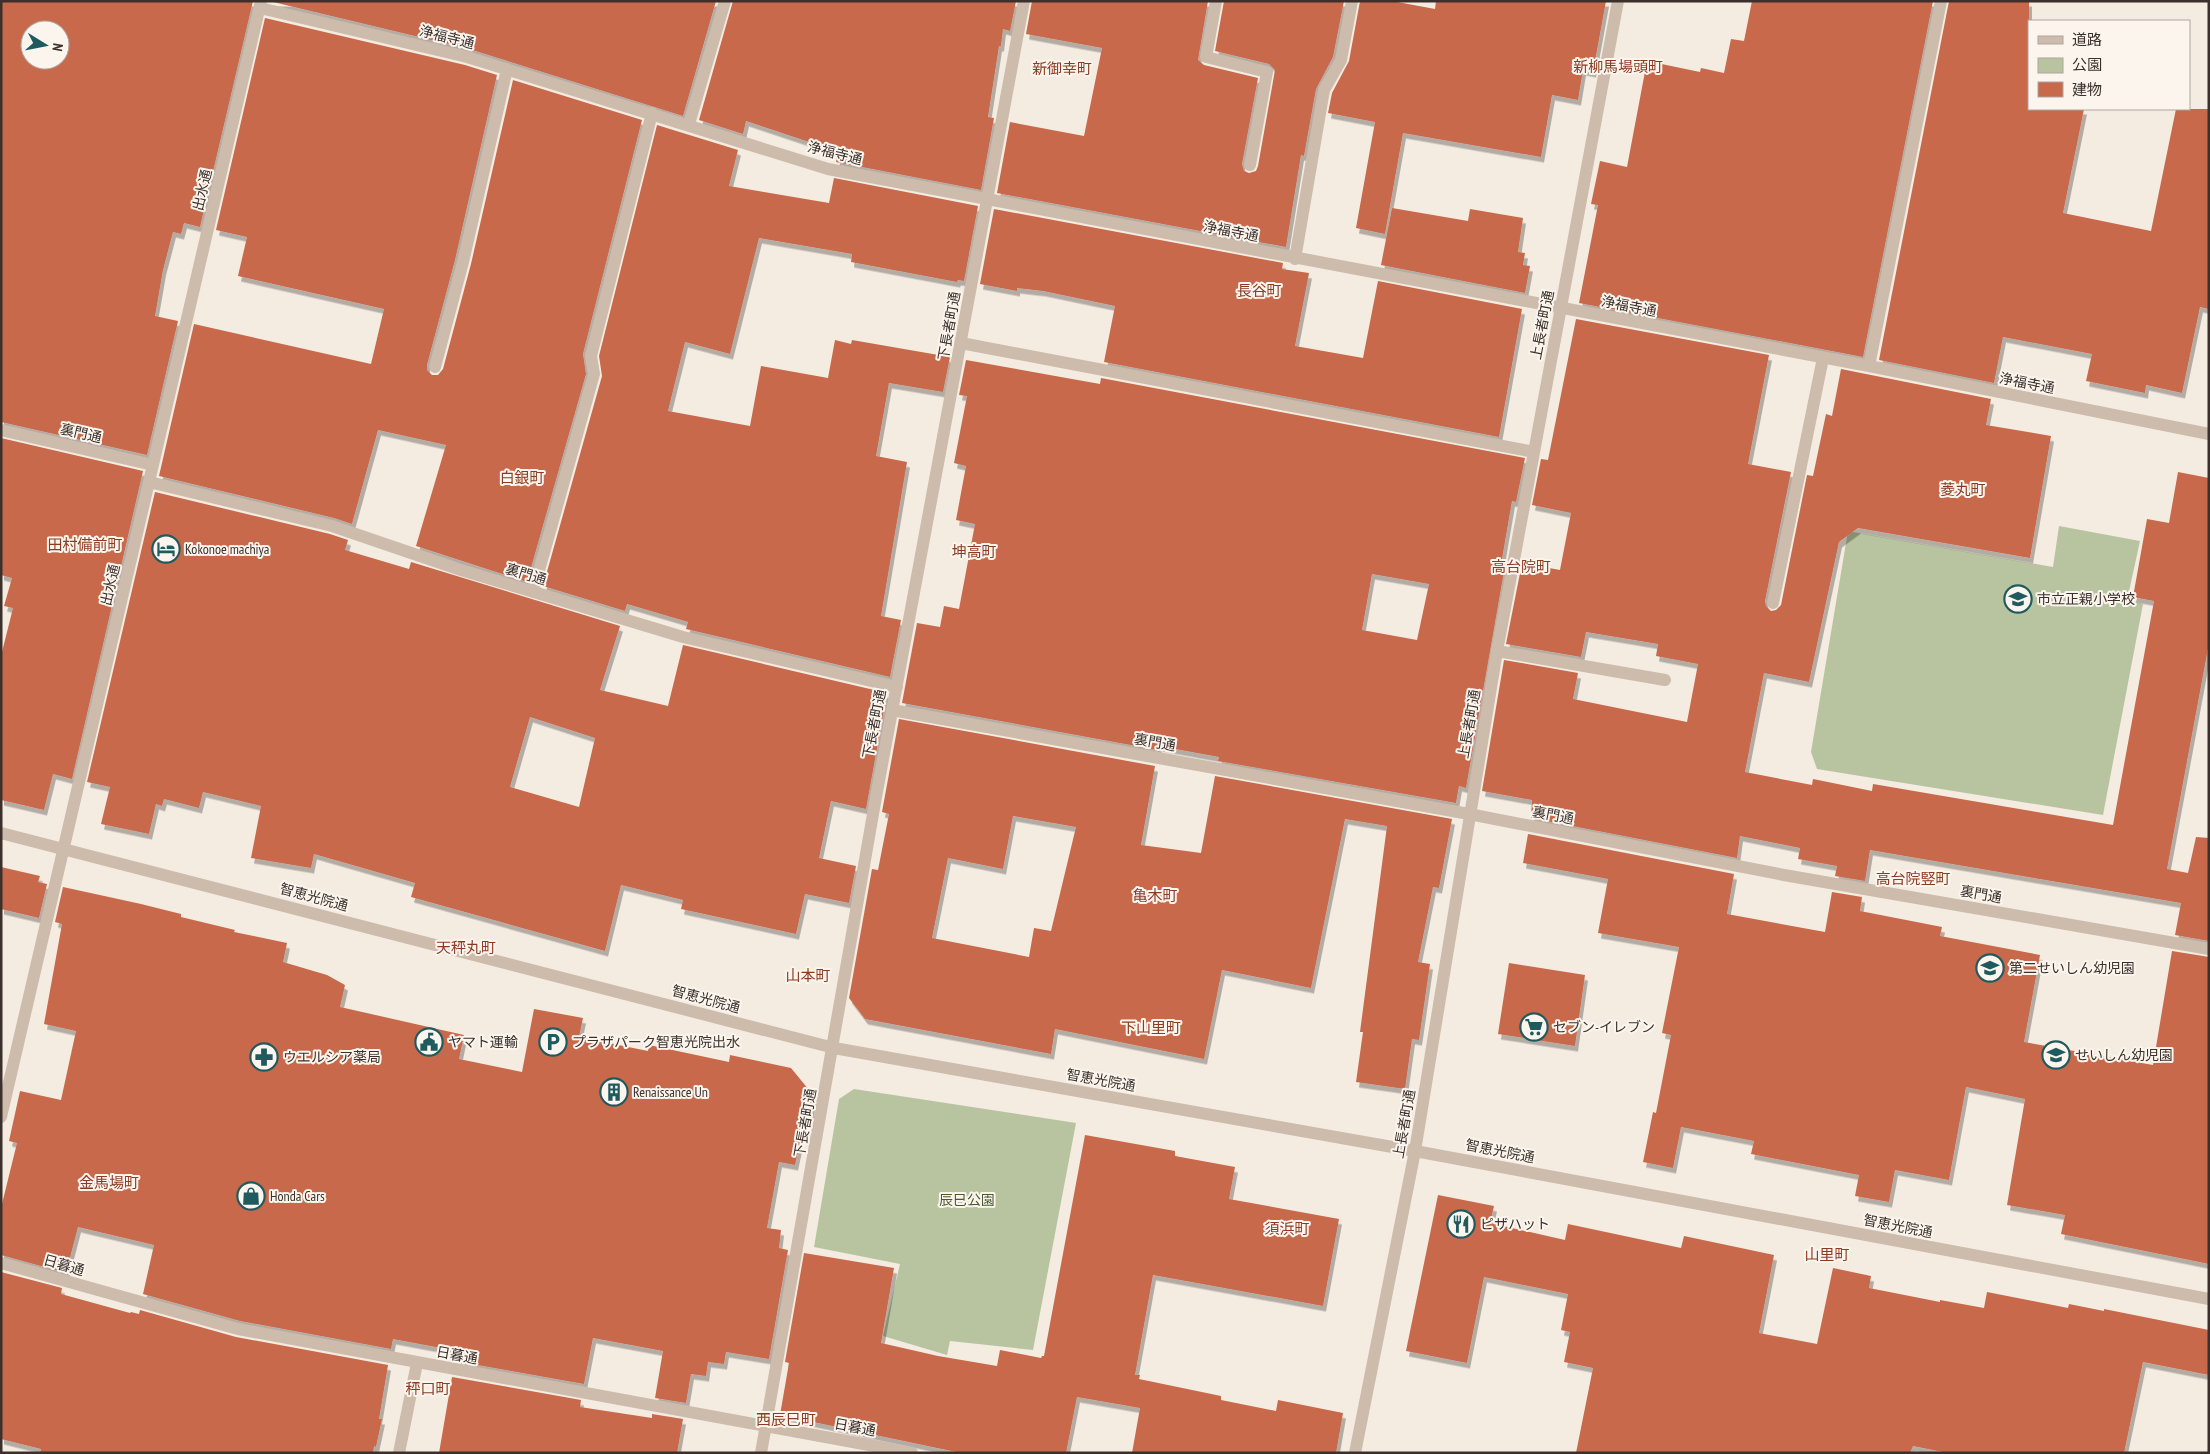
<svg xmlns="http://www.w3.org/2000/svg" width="2210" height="1454" viewBox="0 0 2210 1454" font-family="'PT Sans Narrow','Noto Sans JP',sans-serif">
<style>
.green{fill:#b8c4a0}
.building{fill:#c8694b;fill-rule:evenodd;filter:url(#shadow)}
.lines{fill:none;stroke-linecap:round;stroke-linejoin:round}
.minor{stroke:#cdbbac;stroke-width:12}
.labels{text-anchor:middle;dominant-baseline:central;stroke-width:4;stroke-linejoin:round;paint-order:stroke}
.street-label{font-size:14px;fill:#3b302b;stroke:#fbf5ee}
.poi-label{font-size:14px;fill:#3b302b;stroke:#fbf5ee;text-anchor:start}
.park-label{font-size:14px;fill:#4a5a2e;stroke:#fbf5ee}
.neighbourhood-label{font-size:15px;fill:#8c3b22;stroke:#fbf5ee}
</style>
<defs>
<filter id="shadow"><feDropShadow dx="3" dy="5.5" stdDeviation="0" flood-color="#0004"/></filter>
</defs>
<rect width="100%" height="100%" fill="#f4ebe1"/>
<path class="green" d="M2059,526L2140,541L2128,596L2132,601L2143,604L2103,815L1817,769L1811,752L1848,531L2053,567Z
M854,1089L1076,1123L1033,1350L950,1341L947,1355L883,1336L900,1264L814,1247L839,1099Z"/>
<path class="building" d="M1,1H253L200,227L184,223L181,234L173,232L163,270L155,316L178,321L147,455L1,422ZM30,30H60V60H30Z
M269,1H716L683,116L469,49Z
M733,1H1016L1010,31L1003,29L1001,46H999L988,117L994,118L981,190L836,162L839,149L806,141L746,121L743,134L699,120Z
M1032,1H1208L1198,60L1204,65L1258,78L1242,164L1244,171L1249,173L1256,171L1258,166L1275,70L1269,64L1215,51L1224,1H1344L1333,57L1316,89L1304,156L1301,155L1286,247L997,193L1010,122L1084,136L1102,48L1026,34Z
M1360,1H1392L1435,9L1436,1H1606L1593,72L1583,70L1578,100L1552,95L1541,157L1403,133L1385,234L1356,228L1375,122L1328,113L1332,93L1349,61Z
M1752,1H1933L1863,357L1579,303L1598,205L1591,204L1600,161L1627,167L1647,61L1700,72L1701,68L1724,73L1731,39L1744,41Z
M1949,1H2029V109H2084L2063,213L2151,231L2176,109H2209V309L2200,307L2182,393L2146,385L2145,393L2086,381L2092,354L2003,337L1994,383L1879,360Z
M265,18L465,65L497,75L455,260L427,365V370L432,375H438L443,369L471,264L513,80L642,120L583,354L586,374L527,582L416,546L446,445L378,430L352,524L334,518L159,476L194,324L371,364L384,309L238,276L247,237L216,230Z
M657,125L738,150L729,186L829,203L834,178L978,206L964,281L958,280L957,282L851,262L852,254L759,238L730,354L685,342L668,411L750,426L761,366L828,378L835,340L851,344L852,340L950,357L943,392L889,383L876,456L907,462L881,616L901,620L890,677L686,629L688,622L627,604L625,611L543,586L602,376L599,356Z
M1392,208L1468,221L1470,209L1523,218L1518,252L1525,253L1523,265L1530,266L1525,293L1381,265Z
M994,209L1283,263L1282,269L1309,273L1295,346L1363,358L1378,281L1522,309L1499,437L1104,362L1115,306L1043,291L1017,288V291L980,284Z
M1576,319L1769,355L1748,464L1791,472L1765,601L1766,606L1771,611L1776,610L1781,605L1807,475L1813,476L1826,414L1832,416L1841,369L1991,399L1986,425L2051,436L2030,558L1858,528L1839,542L1809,682L1764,673L1745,772L1812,785L1813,779L1872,791L1873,784L2113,825L2154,601L2133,597L2147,519L2169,523L2178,472L2209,478V643L2167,869L2188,873L2196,837L2209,838V941L2175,935L2181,903L1870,850L1865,881L1835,876L1837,866L1798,859L1800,848L1740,836L1737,858L1531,818L1532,800L1482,791L1504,660L1578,673L1573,699L1687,722L1698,664L1656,656L1658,644L1586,632L1581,657L1506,644L1522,563L1560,570L1571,513L1532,505L1541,459L1548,460Z
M966,360L1100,384L1101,378L1525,458L1516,502L1512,501L1502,559L1506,560L1466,788L1459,786L1456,803L1218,761L1219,757L1159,746L1158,750L902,703L917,623L940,627L944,606L959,609L975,524L956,520L966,466L954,463L967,396L959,395ZM1372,574L1429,584L1417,640L1362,630Z
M1,438L143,471L72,779L53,774L44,810L1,800V656L13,608L4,606L12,578L1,575Z
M155,492L330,534L348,540L345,550L409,569L411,562L620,626L600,690L668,706L683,645L887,693L866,809L831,801L819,858L856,866L849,903L805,894L796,934L681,909L683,900L621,885L605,951L411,897L415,883L314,854L311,868L251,858L261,806L203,792L199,808L164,799L162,806L156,804L149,834L101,824L110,787L87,782ZM530,717L595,738L579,807L510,787Z
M899,719L1155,766L1141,845L1201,853L1215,776L1452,819L1439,888L1433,887L1418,962L1430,964L1419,1040L1412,1039L1405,1089L1356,1082L1363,1032H1360L1387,826L1345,819L1311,988L1222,970L1204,1059L1055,1029L1051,1054L865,1019L849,998L872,869L878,870L889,814L882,812ZM1013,816L1076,827L1051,931L1034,928L1029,957L932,938L948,858L1003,869Z
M1528,834L1734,874L1727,914L1825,932L1832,892L1862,897L1860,911L1942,927L1940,936L2040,955L2024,1042L2153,1065L2172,951L2209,957V1264L2061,1234L2065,1215L2007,1205L2025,1099L1966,1087L1949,1180L1895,1170L1889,1202L1855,1196L1859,1175L1751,1154L1754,1141L1681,1127L1673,1168L1643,1162L1653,1112L1656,1113L1671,1035L1662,1033L1679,947L1598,933L1608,879L1523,863Z
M1,867L40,876L38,882L47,884L39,918L1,909Z
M63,887L141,904L181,914V917L235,930L234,932L287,943L283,962L327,975L345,985L340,1007L464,1035L459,1059L522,1072L534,1009L583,1018L579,1037L648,1051L649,1045L729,1062L730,1055L791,1068L814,1096L809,1120L805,1119L795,1165L779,1162L767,1228L781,1230L779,1248L788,1250L769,1359L726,1352L724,1364L708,1362L706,1376L691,1374L686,1403L655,1398L663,1351L593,1338L584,1384L455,1361L457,1351L393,1339L391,1349L240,1321L143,1294L154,1245L78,1227L66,1273L1,1255V1208L17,1143L9,1141L20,1091L61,1100L76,1031L44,1024L62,924L55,922Z
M1509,963L1585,975L1575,1046L1498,1034Z
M1085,1135L1175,1151V1156L1235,1167L1229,1199L1339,1219L1323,1306L1153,1275L1135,1375H1140L1139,1379L1221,1396V1400L1276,1411L1278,1400L1343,1413L1336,1453H1132L1140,1408L1077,1397L1066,1453H961L780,1415L789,1363L785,1362L804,1253L894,1268L881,1343L938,1356L997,1366L1000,1350L1041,1358L1042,1356H1044Z
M1438,1195L1494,1206L1490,1223L1565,1240L1568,1224L1681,1248L1684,1236L1774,1255L1759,1333L1817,1344L1833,1268L1871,1276L1869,1288L1940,1302V1300L1984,1308L1987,1292L2068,1308L2069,1304L2104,1311V1309L2209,1330V1375L2143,1362L2124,1453H1948L1913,1446L1910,1453H1576L1593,1368L1564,1362L1570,1332L1561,1330L1568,1294L1484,1277L1467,1363L1406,1351Z
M1,1272L62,1288L61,1294L130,1313L131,1312L139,1314L140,1310L236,1337L388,1365L379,1419H382L376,1447L374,1446L373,1453H40L41,1449L1,1439Z
M452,1377L581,1400L580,1407L652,1418V1414L683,1419L677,1453H439Z"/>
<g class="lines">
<path class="minor" d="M1216,1L1206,57L1267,72L1250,165
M260,8L467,57L828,169L1869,366L2209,434
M689,124L725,1
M1295,259L1324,90L1341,60L1352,1
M961,343L1534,452
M1869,366L1941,1
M435,367L463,262L507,69
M1,430L153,465
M149,482L332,526L461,570L683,637L897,687
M533,592L594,374L591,356L652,113
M1773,603L1823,358
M1497,651L1665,680
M892,710L1469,814L1784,875L2209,949
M1,833L834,1048L1415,1151L2209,1299
M1,1117L261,1
M1,1263L238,1329L912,1453
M399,1453L417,1363
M761,1453L876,797L1024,1
M1355,1453L1415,1151L1497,651L1618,1"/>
</g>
<defs>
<g id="hotel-ring" transform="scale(1.4375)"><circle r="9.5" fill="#fbf5ee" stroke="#1f5a5e" stroke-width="1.5"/><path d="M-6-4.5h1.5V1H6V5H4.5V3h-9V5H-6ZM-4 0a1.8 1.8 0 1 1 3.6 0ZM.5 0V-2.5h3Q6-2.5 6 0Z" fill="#1f5a5e"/></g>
<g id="school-ring" transform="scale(1.4375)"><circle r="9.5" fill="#fbf5ee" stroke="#1f5a5e" stroke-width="1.5"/><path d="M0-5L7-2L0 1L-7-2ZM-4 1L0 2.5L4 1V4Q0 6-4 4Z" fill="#1f5a5e"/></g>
<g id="supermarket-ring" transform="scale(1.4375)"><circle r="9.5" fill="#fbf5ee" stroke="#1f5a5e" stroke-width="1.5"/><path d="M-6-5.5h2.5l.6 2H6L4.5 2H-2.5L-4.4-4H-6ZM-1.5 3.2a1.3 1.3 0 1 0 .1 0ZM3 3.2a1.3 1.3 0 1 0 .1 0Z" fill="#1f5a5e"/></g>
<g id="civic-ring" transform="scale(1.4375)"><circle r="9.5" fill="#fbf5ee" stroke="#1f5a5e" stroke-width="1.5"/><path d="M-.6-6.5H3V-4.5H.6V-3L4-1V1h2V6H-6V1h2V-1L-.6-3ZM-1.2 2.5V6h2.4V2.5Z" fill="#1f5a5e"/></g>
<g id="parking-ring" transform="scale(1.4375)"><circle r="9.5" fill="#fbf5ee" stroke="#1f5a5e" stroke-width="1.5"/><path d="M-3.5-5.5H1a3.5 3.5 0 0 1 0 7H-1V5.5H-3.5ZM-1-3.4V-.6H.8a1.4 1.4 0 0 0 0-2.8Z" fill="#1f5a5e"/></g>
<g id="pharmacy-ring" transform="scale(1.4375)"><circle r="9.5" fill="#fbf5ee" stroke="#1f5a5e" stroke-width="1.5"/><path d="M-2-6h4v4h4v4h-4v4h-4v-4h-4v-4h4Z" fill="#1f5a5e"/></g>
<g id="building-ring" transform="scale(1.4375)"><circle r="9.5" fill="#fbf5ee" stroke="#1f5a5e" stroke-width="1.5"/><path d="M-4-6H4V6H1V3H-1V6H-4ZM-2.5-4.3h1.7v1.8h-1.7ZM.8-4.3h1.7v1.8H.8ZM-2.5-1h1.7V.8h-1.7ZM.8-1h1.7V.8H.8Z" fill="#1f5a5e"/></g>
<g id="shop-ring" transform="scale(1.4375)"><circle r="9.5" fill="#fbf5ee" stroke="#1f5a5e" stroke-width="1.5"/><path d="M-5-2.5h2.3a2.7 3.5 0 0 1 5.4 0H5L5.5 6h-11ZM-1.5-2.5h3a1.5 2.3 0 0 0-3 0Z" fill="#1f5a5e"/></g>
<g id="restaurant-ring" transform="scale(1.4375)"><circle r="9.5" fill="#fbf5ee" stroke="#1f5a5e" stroke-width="1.5"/><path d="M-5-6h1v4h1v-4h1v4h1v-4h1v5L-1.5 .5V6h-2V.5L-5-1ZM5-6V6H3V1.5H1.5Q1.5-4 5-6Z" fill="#1f5a5e"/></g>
</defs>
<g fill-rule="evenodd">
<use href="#hotel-ring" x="166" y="549"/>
<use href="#school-ring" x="2018" y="599"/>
<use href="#school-ring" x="1990" y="968"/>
<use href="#supermarket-ring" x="1534" y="1027"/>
<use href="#civic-ring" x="429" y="1042"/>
<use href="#parking-ring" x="553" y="1042"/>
<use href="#school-ring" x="2056" y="1055"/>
<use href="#pharmacy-ring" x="264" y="1057"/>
<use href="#building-ring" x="614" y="1092"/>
<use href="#shop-ring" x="251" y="1196"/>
<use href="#restaurant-ring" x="1461" y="1224"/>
</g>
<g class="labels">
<g class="street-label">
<text transform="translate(447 37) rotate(14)">浄福寺通</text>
<text transform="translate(835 153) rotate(14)">浄福寺通</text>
<text transform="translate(202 190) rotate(-77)">出水通</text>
<text transform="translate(1231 231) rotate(11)">浄福寺通</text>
<text transform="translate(1629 306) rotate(11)">浄福寺通</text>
<text transform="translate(1542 325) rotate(-79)">上長者町通</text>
<text transform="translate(949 326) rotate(-80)">下長者町通</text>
<text transform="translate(2027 383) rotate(11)">浄福寺通</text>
<text transform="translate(81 433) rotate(13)">裏門通</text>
<text transform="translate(526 574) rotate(17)">裏門通</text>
<text transform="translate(110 585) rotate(-77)">出水通</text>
<text transform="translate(874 724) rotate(-79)">下長者町通</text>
<text transform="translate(1469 724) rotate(-80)">上長者町通</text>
<text transform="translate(1155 742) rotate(10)">裏門通</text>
<text transform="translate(1553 815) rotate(11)">裏門通</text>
<text transform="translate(1981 894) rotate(10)">裏門通</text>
<text transform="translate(314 897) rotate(15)">智恵光院通</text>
<text transform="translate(706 999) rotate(15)">智恵光院通</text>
<text transform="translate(1101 1080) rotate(10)">智恵光院通</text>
<text transform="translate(805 1123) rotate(-80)">下長者町通</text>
<text transform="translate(1404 1124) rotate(-80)">上長者町通</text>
<text transform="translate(1500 1151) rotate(11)">智恵光院通</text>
<text transform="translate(1898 1226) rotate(11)">智恵光院通</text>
<text transform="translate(64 1265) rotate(16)">日暮通</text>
<text transform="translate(457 1355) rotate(10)">日暮通</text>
<text transform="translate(855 1427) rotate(10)">日暮通</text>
</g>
<g class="poi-label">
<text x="185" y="549">Kokonoe machiya</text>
<text x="2037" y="599">市立正親小学校</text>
<text x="2009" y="968">第二せいしん幼児園</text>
<text x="1553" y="1027">セブン-イレブン</text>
<text x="448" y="1042">ヤマト運輸</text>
<text x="572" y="1042">プラザパーク智恵光院出水</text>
<text x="2075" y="1055">せいしん幼児園</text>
<text x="283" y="1057">ウエルシア薬局</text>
<text x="633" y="1092">Renaissance Un</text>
<text x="270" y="1196">Honda Cars</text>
<text x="1480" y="1224">ピザハット</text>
</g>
<g class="park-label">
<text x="967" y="1200">辰巳公園</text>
</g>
<g class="neighbourhood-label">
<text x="1618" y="66">新柳馬場頭町</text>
<text x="1062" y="68">新御幸町</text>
<text x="1259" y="290">長谷町</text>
<text x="522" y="477">白銀町</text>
<text x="1963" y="489">菱丸町</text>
<text x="85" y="544">田村備前町</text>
<text x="974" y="551">坤高町</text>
<text x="1521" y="566">高台院町</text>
<text x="1913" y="878">高台院竪町</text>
<text x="1155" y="895">亀木町</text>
<text x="466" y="947">天秤丸町</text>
<text x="808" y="975">山本町</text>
<text x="1151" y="1027">下山里町</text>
<text x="109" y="1182">金馬場町</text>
<text x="1287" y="1228">須浜町</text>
<text x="1827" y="1254">山里町</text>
<text x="428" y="1388">秤口町</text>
<text x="786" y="1419">西辰巳町</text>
</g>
</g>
<rect width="2210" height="1454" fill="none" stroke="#3b302b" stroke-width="5"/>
<rect x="2028" y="20" width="162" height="90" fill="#fbf5ee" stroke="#aea6a0"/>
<rect x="2038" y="36" width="25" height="8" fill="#cdbbac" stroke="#aea6a0"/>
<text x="2072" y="45" font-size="15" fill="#3b302b">道路</text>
<rect x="2038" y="58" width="25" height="15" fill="#b8c4a0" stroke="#aea6a0"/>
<text x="2072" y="70" font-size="15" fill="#3b302b">公園</text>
<rect x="2038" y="82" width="25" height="15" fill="#c8694b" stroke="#aea6a0"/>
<text x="2072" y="95" font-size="15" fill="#3b302b">建物</text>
<g transform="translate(45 45) rotate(100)"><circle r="24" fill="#fbf5ee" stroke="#aea6a0"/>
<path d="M0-4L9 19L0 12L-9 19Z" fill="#1f5a5e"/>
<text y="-8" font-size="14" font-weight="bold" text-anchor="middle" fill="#3b302b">N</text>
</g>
</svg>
